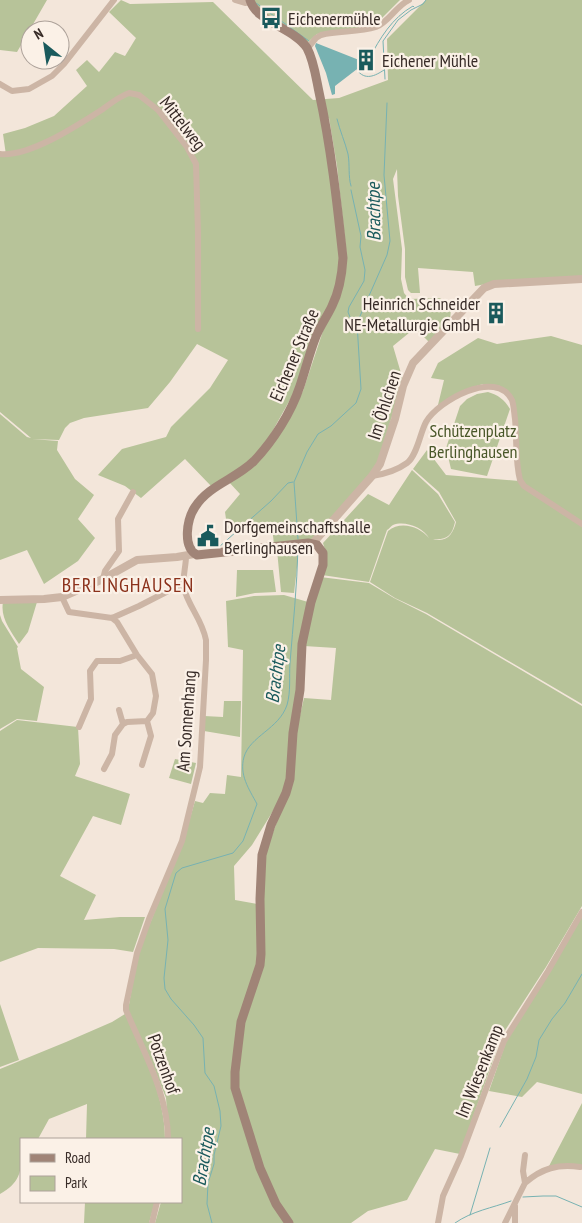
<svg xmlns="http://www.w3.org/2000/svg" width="582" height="1223" viewBox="0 0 582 1223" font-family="'PT Sans Narrow',sans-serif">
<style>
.green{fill:#b7c399}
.water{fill:#77b2b2}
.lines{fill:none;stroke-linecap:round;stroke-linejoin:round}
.stream{stroke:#77b2b2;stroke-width:1}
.minor{stroke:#ccb5a5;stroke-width:6}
.tertiary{stroke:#ccb5a5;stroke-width:8}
.secondary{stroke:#a08477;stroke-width:9}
.labels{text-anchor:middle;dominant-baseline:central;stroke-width:4.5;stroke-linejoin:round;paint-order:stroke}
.poi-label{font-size:18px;fill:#372b27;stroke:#fbf1e7;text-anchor:start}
.street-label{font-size:18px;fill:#372b27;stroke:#fbf1e7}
.park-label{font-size:18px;fill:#495729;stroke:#fbf1e7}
.water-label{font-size:19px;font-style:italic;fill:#1a5a5c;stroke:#fbf1e7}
.quarter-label{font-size:20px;letter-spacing:1px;fill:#8b311b;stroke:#fbf1e7}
</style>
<rect width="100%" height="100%" fill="#f3e6da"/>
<path class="green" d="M0,0H47L17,52L0,50Z
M121,0L130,4L213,2L313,100L339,98L388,80L387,39L426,0H582V276L497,282L475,286L473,272L418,268L420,293H411L408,290L405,277V249L398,196L397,169L393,179L402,249L401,279L404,293L409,299L439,298L447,301L451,308L450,321L429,342L415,328L393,346L403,380L378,462L370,475L312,541L274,544L272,528L228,533L225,512L240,494L228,481L242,475L257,461L269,447L286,422L303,391L323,331L340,293L347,258L337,166L329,118L325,119L339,224L340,273L337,292L311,342L297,387L262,450L241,472L212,487L185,459L141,498L125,486L98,475L122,449L166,437L171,427L210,388L228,360L197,344L170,382L148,408L84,418L70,423L65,428L59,440L32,439L58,441L57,450L75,479L94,495L78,519L95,538L78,561L44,584L27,550L0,560V414L27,437L31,438L0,412V154L6,155L3,134L25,128L54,116L87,86L76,70L87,60L99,72L115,52L125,56L136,38L109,12Z
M254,0H400L379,21L354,29L317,34L307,43L261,11L255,5Z
M551,336L582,345V523L525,485L521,479L515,407L500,386L483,384L464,390L437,409L444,380L431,378L438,363L478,338L497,344Z
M488,392C498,395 504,399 510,409L487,476L451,469L446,448L460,406L467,399L477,394Z
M427,450L446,475L519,481L582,525V704L427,613L395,598L370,582L388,531C401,520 420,527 429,538C424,528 405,520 393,525C391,526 389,529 387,530L369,582L322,575L326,553L323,543L368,494L389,505L412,470L438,494L455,522C452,536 447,540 433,539C447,543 453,534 456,522L439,492L413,469Z
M297,548L298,559L294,593L281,592L277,550Z
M237,570H273L276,592L255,593L236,597Z
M320,577L369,583L394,598L426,614L582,706V906L546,967L502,1035L460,1154L435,1149L407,1200L368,1211L351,1223H293L282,1210L268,1183L238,1086L241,1036L256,984L266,851L284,803L295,737L304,698L331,700L336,648L304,646Z
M284,595L308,602L298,675L288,772L281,798L252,845L234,866L235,900L257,904V964L244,1005L233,1089L286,1223H155L161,1202H181V1139H169L166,1098L151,1061L128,1010L138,953L183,842L195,801L203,803L210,793L225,794L227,775L241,777L243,650L228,647L226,601L254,596Z
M3,602H37L28,632L19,644C11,631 0,618 3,602Z
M0,615L2,621L18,647L17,648L21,669L44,687L37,721L17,719L0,729Z
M224,701H241L240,737L204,731V716L223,717Z
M17,720L78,727L80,764L75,776L130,794L121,825L93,816L60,876L96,895L84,920L120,917H145L133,952L114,949L38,948L0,962V731Z
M175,759L196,763L191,784L169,778Z
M582,916V1094L537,1082L522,1097L489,1091L506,1042Z
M0,1004L19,1060L0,1067Z
M125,1014C143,1053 165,1095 165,1139H86L87,1104L49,1119L38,1139H21C21,1166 25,1180 0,1194V1069L66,1042L112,1022Z
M582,1103V1166L548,1168Z
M85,1202H155L149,1223H84Z"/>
<path class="water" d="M316,43L359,60L361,66L335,86V94L332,95L326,73L315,46Z"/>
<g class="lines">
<path class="stream" d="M256,3L309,41
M369,59C380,38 392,18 413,6L414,7
M357,70C365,81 375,76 384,70
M385,79L383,41L398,20L411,10L423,4L426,0
M337,119C340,131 345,142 348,154C350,165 348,176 351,186
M351,190L361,236L360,247L365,270L364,281L349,307L348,312L356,332
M298,539L294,482L307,452L318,434L331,426L356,403L361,389L357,323L387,255L390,241L384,175L387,103
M219,547L271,501L288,483L293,482
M500,1127L527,1079L536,1057L539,1040L552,1019L565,1003L582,974
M523,1197L543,1196H556L582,1207
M470,1215L490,1148
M212,1223L207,1204L208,1183L214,1164V1155L221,1126L220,1111L214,1086L205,1073L203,1038L194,1025L171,999L165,989L164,978L168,940L165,909L176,873L182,868L233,853L243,841L257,804C249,789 239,775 244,757C250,736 279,729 287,705C291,691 289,677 290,663C293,625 297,587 298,548
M455,1223C472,1211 492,1208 511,1201"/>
<path class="minor" d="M235,0L245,3L250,2
M307,49L316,38L321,35C339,30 358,33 376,27C389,22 396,6 409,0
M0,84L12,91L29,89L52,76L64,64L114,0
M0,154C30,157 78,125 103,109C111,103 120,96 129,93L139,95L158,110L187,147L196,164L198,232V329
M372,476C385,474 396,471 407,463C417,456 420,433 426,422C438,401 496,368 512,400C514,406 514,413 515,419C517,439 515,461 520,480L524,486L582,524
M103,579L105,571L119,551L118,519L133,492
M62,597L69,612L112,618L139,606L184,583
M119,710L123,724
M79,727L91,699L90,671L97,661H120L137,655
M142,765L151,736L147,721
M104,769L112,754L115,735L123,724L127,722L147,721L153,713L156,696L152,674L137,655L117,622L112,618
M168,1139C168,1094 143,1051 126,1010V1005L137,953L149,919L182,841L200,767L206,660V640C202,619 188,606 184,588C182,578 186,567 186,556
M525,1183C542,1168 558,1164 580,1167
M515,1206V1223
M152,1223L157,1202
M438,1223L443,1196L461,1156L504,1041L548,971L582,912
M505,1223L525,1183L523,1171L525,1155"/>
<path class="tertiary" d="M313,543L372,476L380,464L395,419L403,386L413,363L484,288L494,284L582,279
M0,600L44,599L62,597L103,579L137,560L177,557L194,554"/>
<path class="secondary" d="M250,0C256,22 294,28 307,48C314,61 316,78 319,92C331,147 337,202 343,258C342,275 340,290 332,306C327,317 319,327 315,339C309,355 305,371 300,386C291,413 273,441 254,461C236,479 209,485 195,507C187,519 182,547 197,555L308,543L317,545L323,553V565L311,602L302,644L300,690L293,733L290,779L286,793L271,825L262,855L260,899L261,954L260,965L241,1022L235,1072V1088L260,1168L276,1204L289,1223"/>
</g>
<defs>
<g id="bus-bare" transform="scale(1.725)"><path d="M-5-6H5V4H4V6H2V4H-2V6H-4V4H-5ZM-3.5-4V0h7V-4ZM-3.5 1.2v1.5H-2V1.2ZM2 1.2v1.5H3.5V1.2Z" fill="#1a5a5c" stroke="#fbf1e7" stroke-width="2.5" paint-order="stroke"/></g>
<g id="building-bare" transform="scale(1.725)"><path d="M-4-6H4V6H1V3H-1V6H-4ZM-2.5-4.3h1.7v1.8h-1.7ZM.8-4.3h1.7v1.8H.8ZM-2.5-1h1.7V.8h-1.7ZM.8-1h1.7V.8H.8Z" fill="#1a5a5c" stroke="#fbf1e7" stroke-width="2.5" paint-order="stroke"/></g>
<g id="civic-bare" transform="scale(1.725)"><path d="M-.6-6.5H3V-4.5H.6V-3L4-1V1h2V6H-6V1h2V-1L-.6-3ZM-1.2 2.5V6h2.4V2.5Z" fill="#1a5a5c" stroke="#fbf1e7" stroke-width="2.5" paint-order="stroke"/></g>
</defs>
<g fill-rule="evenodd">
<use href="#bus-bare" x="271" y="18"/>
<use href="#building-bare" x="366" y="60"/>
<use href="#building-bare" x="496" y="313"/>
<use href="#civic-bare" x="208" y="536"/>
</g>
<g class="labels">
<g class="poi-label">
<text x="288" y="18">Eichenermühle</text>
<text x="382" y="60">Eichener Mühle</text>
<text x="480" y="303" text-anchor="end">Heinrich Schneider<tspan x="480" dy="21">NE-Metallurgie GmbH</tspan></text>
<text x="224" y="526">Dorfgemeinschaftshalle<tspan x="224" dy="21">Berlinghausen</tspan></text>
</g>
<g class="street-label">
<text transform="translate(183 123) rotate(52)">Mittelweg</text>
<text transform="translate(294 355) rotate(-67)">Eichener Straße</text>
<text transform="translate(384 405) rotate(-72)">Im Öhlchen</text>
<text transform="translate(186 721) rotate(-86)">Am Sonnenhang</text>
<text transform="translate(164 1064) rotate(70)">Potzenhof</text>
<text transform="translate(479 1071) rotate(-68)">Im Wiesenkamp</text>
</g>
<g class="park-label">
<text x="473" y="430">Schützenplatz<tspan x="473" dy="21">Berlinghausen</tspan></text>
</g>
<g class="water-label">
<text transform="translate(373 212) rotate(-91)">Brachtpe</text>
<text transform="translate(275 674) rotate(-83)">Brachtpe</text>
<text transform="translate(203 1157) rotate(-81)">Brachtpe</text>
</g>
<g class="quarter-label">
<text x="128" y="585">BERLINGHAUSEN</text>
</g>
</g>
<rect x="20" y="1138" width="162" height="65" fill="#fbf1e7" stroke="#ada29a"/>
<rect x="30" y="1154" width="25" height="8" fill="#a08477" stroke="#ada29a"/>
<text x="65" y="1163" font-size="15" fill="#372b27">Road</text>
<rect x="30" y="1176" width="25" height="15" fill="#b7c399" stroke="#ada29a"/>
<text x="65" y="1188" font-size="15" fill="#372b27">Park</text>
<g transform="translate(45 45) rotate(330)"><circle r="24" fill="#fbf1e7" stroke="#ada29a"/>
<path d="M0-4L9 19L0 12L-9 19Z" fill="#1a5a5c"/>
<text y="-8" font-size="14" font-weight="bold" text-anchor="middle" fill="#372b27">N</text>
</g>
</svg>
